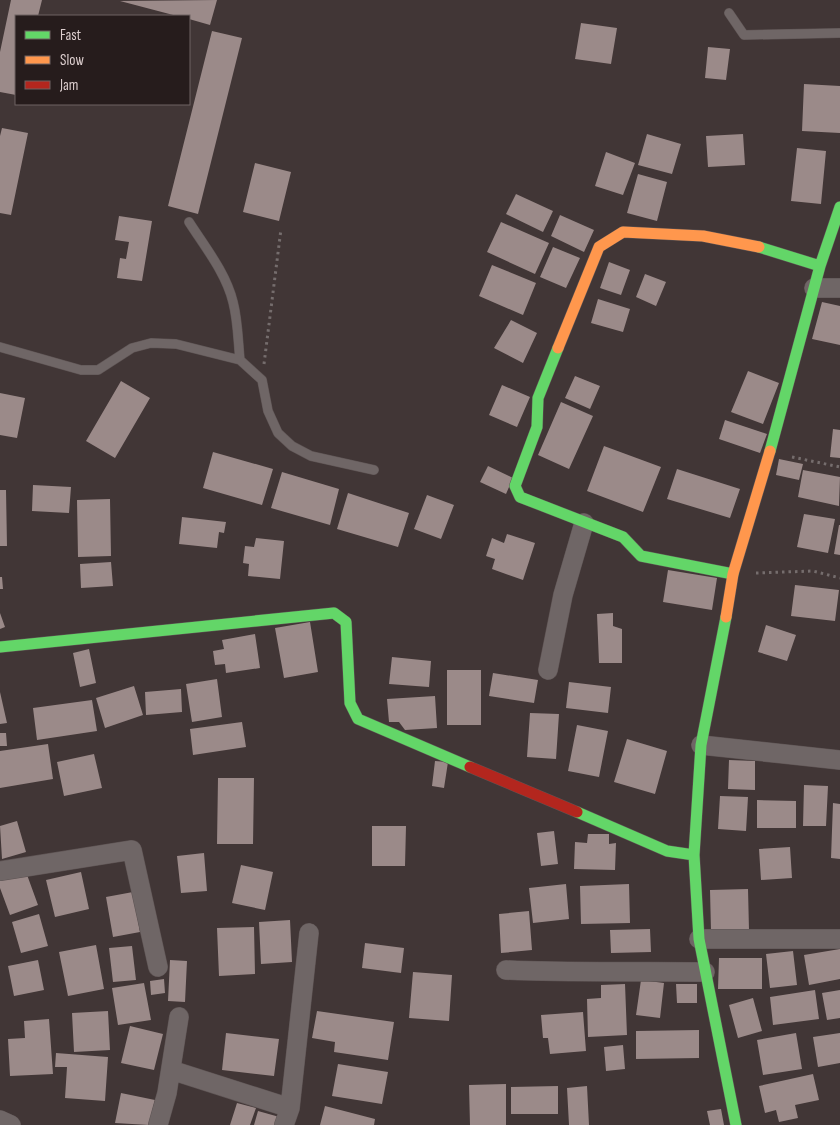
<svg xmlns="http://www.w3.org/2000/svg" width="840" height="1125" viewBox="0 0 840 1125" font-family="'Sofia Sans Condensed',sans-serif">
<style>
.building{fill:#9b8a89}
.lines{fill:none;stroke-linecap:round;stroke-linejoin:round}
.lane-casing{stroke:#5e5454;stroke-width:10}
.street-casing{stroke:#5e5454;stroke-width:20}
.fast-casing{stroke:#5e5454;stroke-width:12}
.slow-casing{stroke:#5e5454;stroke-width:12}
.jam-casing{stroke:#5e5454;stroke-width:12}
.path{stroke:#756d6d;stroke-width:3;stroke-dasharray:2.5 4;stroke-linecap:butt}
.lane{stroke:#6f6666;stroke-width:9}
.street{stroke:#6f6666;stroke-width:19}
.fast{stroke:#63d668;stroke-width:11}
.slow{stroke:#ff974d;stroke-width:11}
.jam{stroke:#b3261e;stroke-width:11}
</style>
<rect width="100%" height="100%" fill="#413636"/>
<path class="building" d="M11,0H42L38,16H16V95L0,92V52Z
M217,0L210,25L189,19V16H177L120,1Z
M581,23L617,28L611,64L575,59Z
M212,31L242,38L198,214L168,206Z
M708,47L730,49L726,80L705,78Z
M804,84L840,86V133L802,131Z
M2,128L28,133L11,215L0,213V136Z
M647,134L681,144L672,174L638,165Z
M743,134L745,165L708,167L706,136Z
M797,148L826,151L821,204L791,201Z
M606,152L635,163L623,195L595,186Z
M255,163L291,172L279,221L243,212Z
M638,174L667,182L657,221L627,213Z
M516,194L553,211L543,232L506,214Z
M560,215L594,230L584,252L551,236Z
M119,216L152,221L142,281L117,278L120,258L126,259L129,242L115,240Z
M501,222L549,243L535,274L487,252Z
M553,247L580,258L566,288L540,277Z
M609,262L630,270L621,295L600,288Z
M492,265L536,283L523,315L479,296Z
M645,274L666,282L656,306L636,297Z
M598,299L630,309L623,332L591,323Z
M822,302L840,306V345L812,339Z
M511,320L537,333L523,363L494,348Z
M748,371L779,383L763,424L731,412Z
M575,376L600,386L590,409L565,398Z
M121,381L150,398L115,458L86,441Z
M502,385L530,397L517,427L489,415Z
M0,393L25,398L17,438L0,435Z
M561,402L593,416L569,469L538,455Z
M725,420L767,434L760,453L719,439Z
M833,429L840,430V458L830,457Z
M604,446L661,467L643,512L587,491Z
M213,452L273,469L262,505L203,488Z
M779,459L803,464L799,480L776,475Z
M488,466L513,478L506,494L480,482Z
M677,469L740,489L730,518L667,499Z
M803,470L840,477L839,506L798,497Z
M282,472L339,489L330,525L271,508Z
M33,485L71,487L69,513L32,511Z
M0,490H6L7,546H0Z
M348,493L409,513L398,547L337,529Z
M427,495L454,505L441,539L414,529Z
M110,499L111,556L78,557L77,500Z
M804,514L835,519L828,553L797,547Z
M182,517L226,522L224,533L219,532L217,548L179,544Z
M839,525H840V555L834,554Z
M507,534L535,543L523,580L492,569L495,559L486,556L492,538L504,543Z
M256,538L284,541L280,579L248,576L249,564L243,563L245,546L254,547Z
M111,562L113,586L81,588L80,564Z
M668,570L717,578L712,610L663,602Z
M0,577H2L3,589H0Z
M795,585L839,590L835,621L791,616Z
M0,613L5,627L0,629Z
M613,613V626L622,629V663H599L597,614Z
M310,622L318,672L284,678L275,628Z
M766,625L796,635L787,661L758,652Z
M255,634L260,668L226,673L225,664L215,665L213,651L224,649L222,640Z
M89,649L96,683L80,687L73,653Z
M392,657L431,661L429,687L389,684Z
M447,670H481V725H447Z
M493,673L538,680L534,703L489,696Z
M217,679L222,717L192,722L186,684Z
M569,682L611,687L608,713L566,708Z
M134,686L143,715L105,728L96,698Z
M181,689L182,712L146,715L145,692Z
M0,692L7,723L0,724Z
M435,696L437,728L405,730L399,722H389L387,699Z
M92,700L97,731L37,740L33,708Z
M530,713L559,714L556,759L527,757Z
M242,722L246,747L193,755L190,729Z
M577,725L608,731L599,777L568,771Z
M0,733H6L7,746H0Z
M627,739L667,751L655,794L614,782Z
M48,744L53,779L0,788V751Z
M94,754L102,788L64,796L57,762Z
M729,760L755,761V790L728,789Z
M435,761L448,762L444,788L432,786Z
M218,778H254L253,844H217Z
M804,785L828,786L826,826H803Z
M720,796L748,797L746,831L718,829Z
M757,800L796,801V828H757Z
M833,803L840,804V859L831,858Z
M17,821L26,852L2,859L0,826Z
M372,826H406L405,866H372Z
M554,831L558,864L541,866L537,833Z
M588,834H609V844L616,843L615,870L574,869L575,842L587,843Z
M790,847L792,878L761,880L759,849Z
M204,853L207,891L181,893L177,856Z
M241,865L273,872L265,910L232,903Z
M26,872L38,905L10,915L0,888V881Z
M81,872L89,909L55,917L46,880Z
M566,884L569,919L533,923L529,888Z
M629,884L630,923L581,924L580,886Z
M748,889L749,930L711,931L710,890Z
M133,892L140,932L113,937L106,897Z
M529,911L532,950L501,953L499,914Z
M39,914L48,946L21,953L12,922Z
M290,920L292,962L261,964L259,922Z
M254,927L255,974L219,976L217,928Z
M650,929L651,952L611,953L610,930Z
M365,943L404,948L401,973L362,968Z
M96,945L104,989L68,996L59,952Z
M132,946L136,980L113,982L109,948Z
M840,949V979L809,985L804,955Z
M793,951L797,985L770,988L766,954Z
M719,958H762V989H718Z
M38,960L44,990L14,996L8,966Z
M170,960L187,961L185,1002L168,1001Z
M413,972L452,975L449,1021L409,1018Z
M164,979L165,993L151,995L150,981Z
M641,980L664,983L660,1018L636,1015Z
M144,983L151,1020L118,1025L112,988Z
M625,984L627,1035L588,1037L587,999L601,998V985Z
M676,984H697V1003H677Z
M815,990L819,1019L773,1025L770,997Z
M840,990V1018L827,1020L822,993Z
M753,998L762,1031L738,1038L729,1005Z
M108,1011L110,1050L74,1052L72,1013Z
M317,1011L394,1022L388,1060L334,1052L335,1042L312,1038Z
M583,1012L586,1051L550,1054L548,1038H543L541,1015Z
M49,1019L53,1074L10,1076L8,1039L25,1038L24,1021Z
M130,1026L163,1034L154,1070L121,1063Z
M699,1030V1058L636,1059V1031Z
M226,1033L279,1039L274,1076L222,1070Z
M796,1033L802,1069L763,1075L757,1040Z
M840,1033V1063L818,1067L813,1037Z
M623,1045L625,1069L606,1071L604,1047Z
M56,1053L108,1057L105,1101L65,1098L67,1067H55Z
M338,1064L388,1072L382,1104L332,1096Z
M813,1074L819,1100L795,1105L798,1118L779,1122L776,1110L765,1113L759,1086Z
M506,1084V1125H470L469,1085Z
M558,1086V1114H511V1087Z
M587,1086L589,1125H569L567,1088Z
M121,1093L155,1100L149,1125L115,1123Z
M237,1103L256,1108L250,1125H230Z
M325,1106L375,1119L374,1125H320Z
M721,1109L724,1125H710L707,1111Z
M258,1111L283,1118L281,1125H254Z"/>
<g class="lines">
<g class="lane-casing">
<path id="lane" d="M729,13L744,35L840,33
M189,222C205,247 226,273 233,302C238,321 238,341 240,360
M0,347L81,370H98L132,348L151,343L176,344L240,360L262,380L268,411L278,433L292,446L311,456L374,470"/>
</g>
<g class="street-casing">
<path id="street" d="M814,288H840
M548,670L563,595L584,523
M701,745L840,760
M0,871L132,850L158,967
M699,939H840
M506,970C572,973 638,971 705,972
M171,1070L290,1108
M0,1120L11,1125
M158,1125L167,1093L179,1017
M284,1125L290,1108L309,933"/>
</g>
<g class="fast-casing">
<path id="fast" d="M759,247L820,266
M558,348L538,398L537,427L515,486L520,497L623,537L641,556L733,574
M770,451L820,266L840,207
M726,617L701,745L694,855L699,939L736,1125
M0,647L334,613L346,622L350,703L358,719L470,767
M577,812L667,851L694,855"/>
</g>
<g class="slow-casing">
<path id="slow" d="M558,348L599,247L623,232L703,236L759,247
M726,617L733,574L770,451"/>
</g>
<g class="jam-casing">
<path id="jam" d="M470,767L577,812"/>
</g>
<path class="path" d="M264,364L281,229
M792,457L840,467
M756,573L813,571L840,578"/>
<use href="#lane" class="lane"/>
<use href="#street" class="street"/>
<use href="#fast" class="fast"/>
<use href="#slow" class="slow"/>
<use href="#jam" class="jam"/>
</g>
<rect x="15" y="15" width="175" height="90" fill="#261c1c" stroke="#6f6363"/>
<rect x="25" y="31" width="25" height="8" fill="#63d668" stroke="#6f6363"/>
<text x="60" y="40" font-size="15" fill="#dccece">Fast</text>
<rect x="25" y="56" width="25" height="8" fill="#ff974d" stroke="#6f6363"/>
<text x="60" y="65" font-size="15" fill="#dccece">Slow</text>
<rect x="25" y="81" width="25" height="8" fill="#b3261e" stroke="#6f6363"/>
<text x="60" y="90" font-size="15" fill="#dccece">Jam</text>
</svg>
